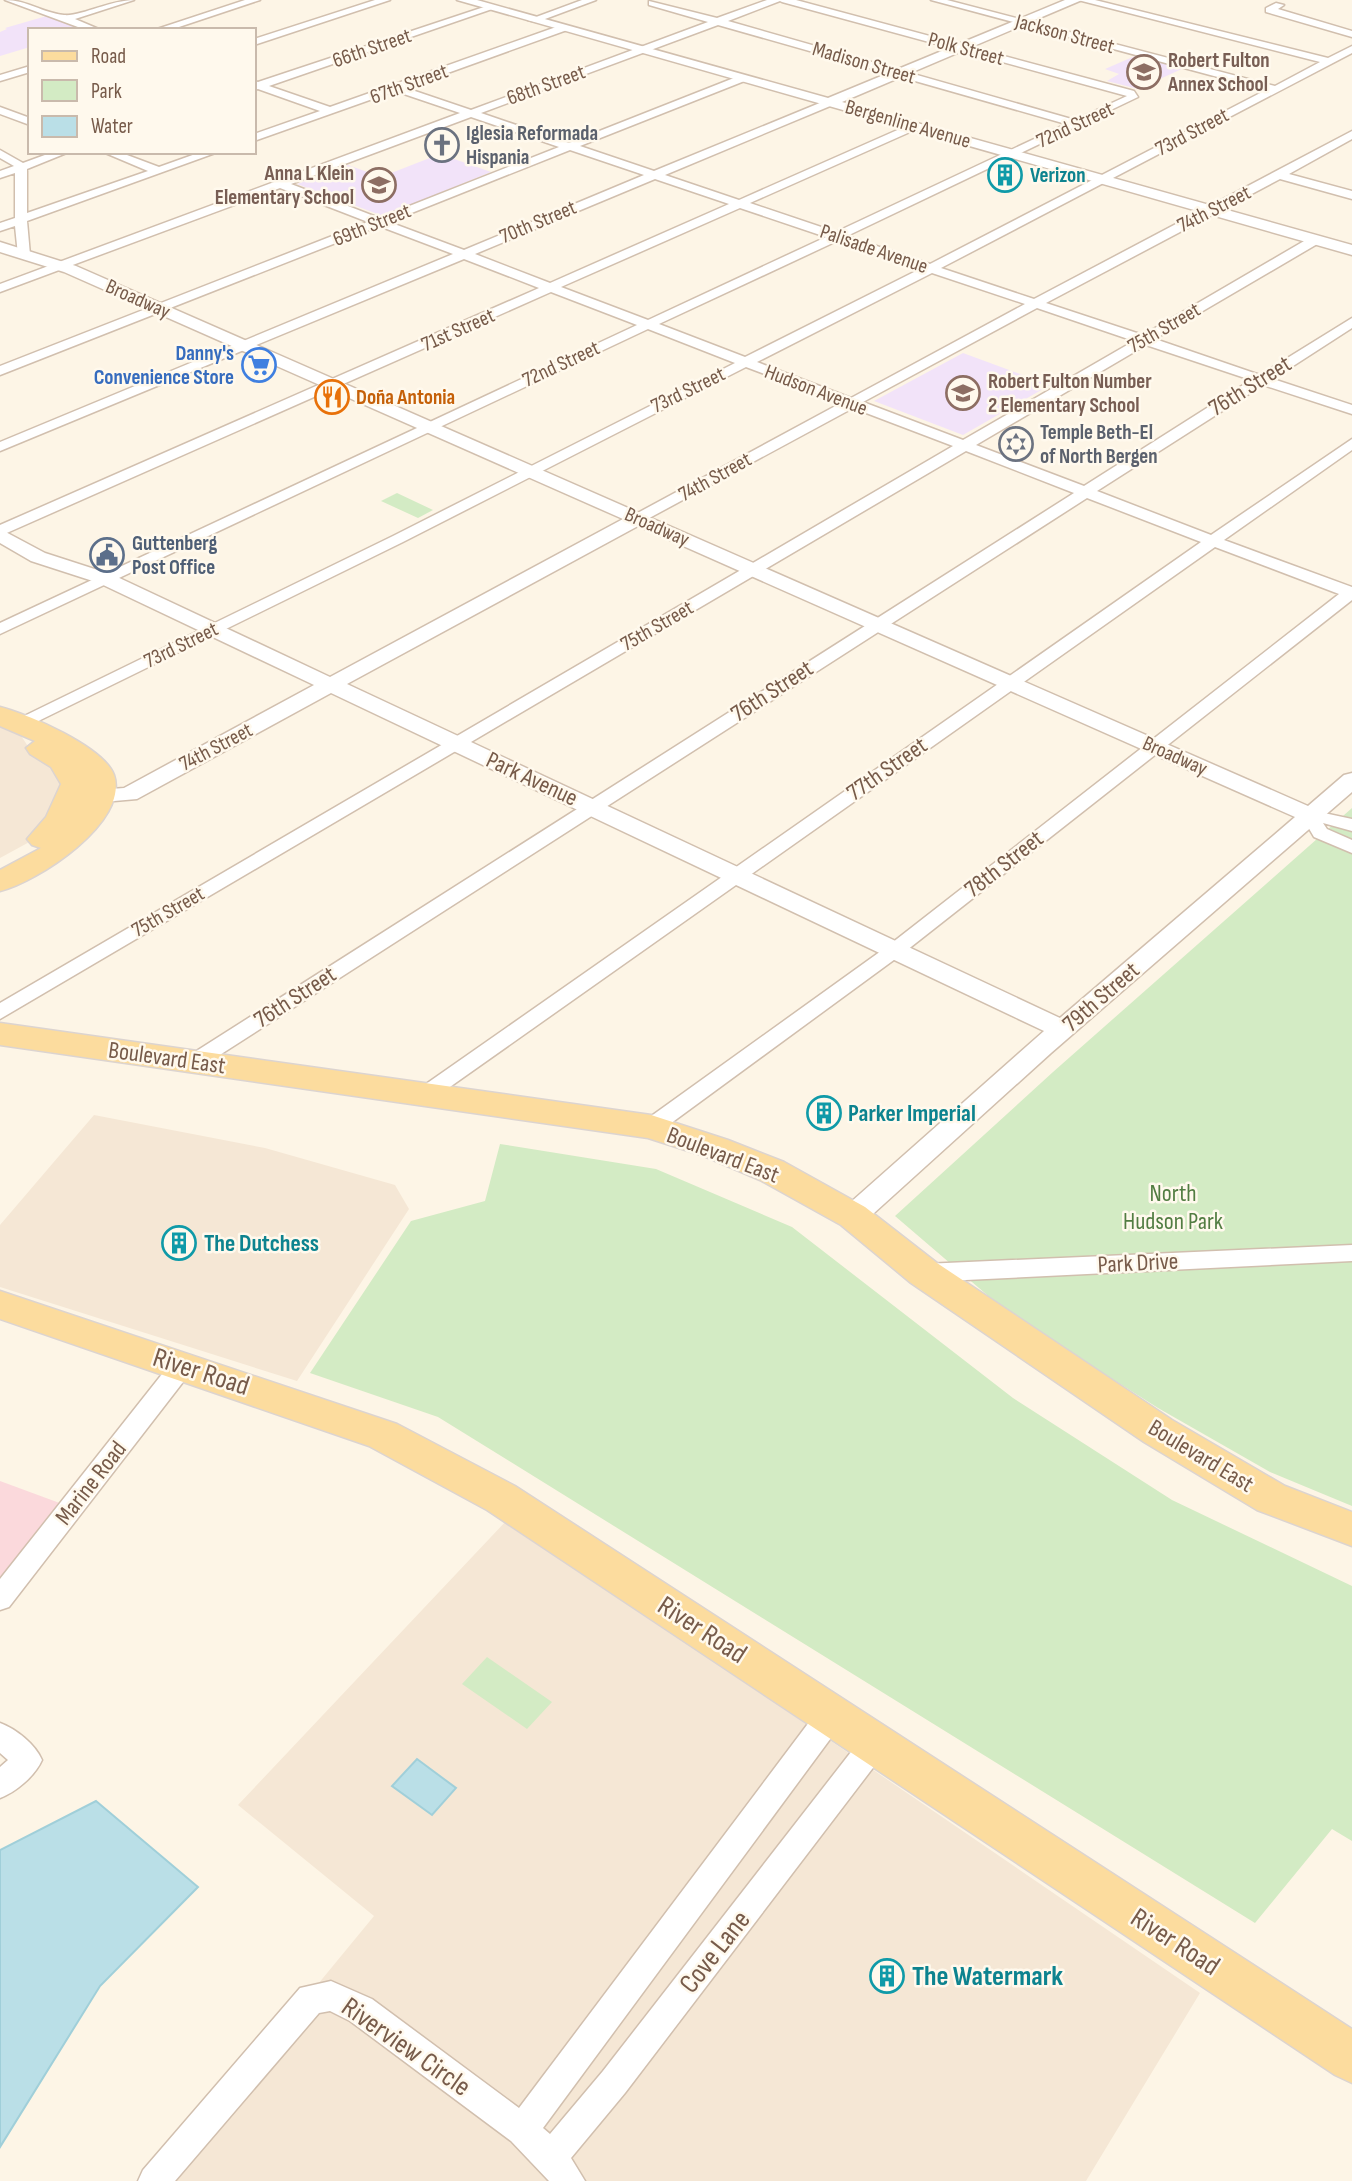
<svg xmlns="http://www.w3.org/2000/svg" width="1352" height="2181" viewBox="0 0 1352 2181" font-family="'Sofia Sans Condensed',sans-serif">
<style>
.residential{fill:#f5e7d5}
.education{fill:#f2e3f9}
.medical{fill:#fbd9dc}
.green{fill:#d3ebc4}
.water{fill:#badfe7;stroke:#a0cfd9;stroke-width:2}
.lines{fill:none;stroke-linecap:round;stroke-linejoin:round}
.minor-casing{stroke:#d1bfae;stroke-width:3}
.tertiary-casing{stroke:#d1bfae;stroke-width:3}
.primary-casing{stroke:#dcd4d0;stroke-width:3}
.minor{fill:#fff;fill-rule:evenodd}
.tertiary{fill:#fff;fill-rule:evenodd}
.primary{fill:#fcdc9e;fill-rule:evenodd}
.labels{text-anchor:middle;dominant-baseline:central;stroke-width:5;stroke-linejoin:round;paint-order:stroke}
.far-street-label{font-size:21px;fill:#775b4a;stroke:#fff9ed}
.far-education-label{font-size:21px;font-weight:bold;fill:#785e54;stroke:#fff9ed;text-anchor:start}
.far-worship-label{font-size:21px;font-weight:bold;fill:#5b616d;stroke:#fff9ed;text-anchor:start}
.far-culture-label{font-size:21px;font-weight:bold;fill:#0d838f;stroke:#fff9ed;text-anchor:start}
.far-shop-label{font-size:21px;font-weight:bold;fill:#366cbe;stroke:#fff9ed;text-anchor:end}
.far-food-label{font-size:21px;font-weight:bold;fill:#c56008;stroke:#fff9ed;text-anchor:start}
.far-service-label{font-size:21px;font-weight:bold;fill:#4e5e75;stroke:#fff9ed;text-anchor:start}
.street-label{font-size:24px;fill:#775b4a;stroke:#fff9ed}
.culture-label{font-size:24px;font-weight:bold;fill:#0d838f;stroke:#fff9ed;text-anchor:start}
.park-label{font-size:24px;fill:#527d42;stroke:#fff9ed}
.near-street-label{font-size:28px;fill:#775b4a;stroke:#fff9ed}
.near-culture-label{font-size:28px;font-weight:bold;fill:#0d838f;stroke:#fff9ed;text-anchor:start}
</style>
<rect width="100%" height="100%" fill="#fdf5e6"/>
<path class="residential" d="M0,719L16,728L31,751L57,766L65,780L60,808L33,840L0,858Z
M94,1115L265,1148L395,1185L409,1209L297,1381L0,1287V1225Z
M507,1520L1200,1993L1086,2181H156L374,1916L238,1805Z"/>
<path class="education" d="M50,15L88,30H30V47L0,56V32L7,29L5,28Z
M1135,56L1184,68L1138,89L1107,81L1119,74L1105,69Z
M440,154L491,172L383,216L297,184L348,165L381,177Z
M963,353L1050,385L963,435L874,401Z"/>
<path class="medical" d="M0,1481L65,1505L0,1584Z"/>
<path class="green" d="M397,493L433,510L418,518L381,501Z
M1352,808V1506L1270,1472L1158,1408L1007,1312L895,1216L1053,1072Z
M500,1144L656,1169L792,1227L1013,1398L1172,1500L1352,1586V1841L1332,1829L1255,1923L438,1417L310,1373L411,1221L485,1201Z
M487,1657L552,1702L527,1729L462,1684Z"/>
<path class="water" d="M417,1759L456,1788L432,1815L392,1786Z
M96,1801L198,1887L100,1986L0,2147V1850Z"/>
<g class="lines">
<g class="minor-casing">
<path id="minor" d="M5,0C27,0 43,13 64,15C79,17 111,0 134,0L75,19L101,30H86Z
M245,0H260L170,30H154Z
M375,0H390L254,45V39Z
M582,0H596L537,22L528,20Z
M767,0H796L1134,91L1138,97L847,236L930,264L1266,90L931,0H947L1275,86L1320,62L1078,0H1095L1328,58L1352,46V53L941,268L1034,299L1352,131V139L1289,174L1352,191V199L1280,179L1046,303L1143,335L1311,237H1319V243L1155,339L1260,375L1352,318V328L1273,379L1352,405V414L1263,385L1097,491L1211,535L1352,439V450L1224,540L1352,587V600L902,954L659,1132L651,1134L643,1132L640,1127L643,1122L888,946L1339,594L1215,547L430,1101L423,1103L416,1101L412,1096L416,1091L1201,542L1087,498L201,1067H187L184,1062L187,1057L1074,493L966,451L0,1019V1003L953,446L853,408L642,522H632L629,519L632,516L841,403L746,367L403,542L20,730L14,729L11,725L14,721L393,536L735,363L648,329L0,634V623L637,325L551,292L0,536V525L539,288L464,259L0,451V442L453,254L379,226L0,375V366L368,222L280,188L0,292V284L460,113L395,91L254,141V134L320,111L258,89L254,90V81L258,82L487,6L495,8L269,86L330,107L559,26H567V30L406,88L471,110L708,22L649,5V1L717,18ZM780,1L782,2L1127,96L1075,120L728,21ZM718,25L1066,124L836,232L750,203L919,128V124H911L739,200L665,175L835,104V100H827L654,171L580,146L747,80V76H739L569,143L481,113ZM471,117L559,147L379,218L291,184ZM570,150L644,175L464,250L389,222ZM655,179L729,204L550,283L475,254ZM740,208L826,237L648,320L561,287ZM837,241L920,269L745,357L659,324ZM932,273L1025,304L851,398L757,362ZM1037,308L1134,341L963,440L863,402ZM1146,345L1251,380L1084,486L976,445Z
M1276,3L1284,5L1278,9L1352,31V37L1266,12V8Z
M30,66V72L0,81V75Z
M0,107L30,118V125L0,114Z
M0,150L23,163L53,152H69L27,169V213L148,171L103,152H119L159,167L201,152H218L27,221L30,255L24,259L18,255L15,226L0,231V223L15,218V173L0,178V171L14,166L0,158Z
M1310,810L1352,819V831L1323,823L1327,829L1352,840V853L1314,837L1301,815Z
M1352,1245V1261L924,1282L916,1279L913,1273L916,1267L924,1264Z
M182,1357L190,1359L194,1366L190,1373L9,1607L0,1610V1579L174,1359Z
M832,1702L842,1705L846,1714L842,1723L543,2128L550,2134L603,2071L865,1734L875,1731L885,1734L889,1743L885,1752L625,2093L571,2158L585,2181H549L511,2141L350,2021L330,2011L319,2013L175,2181H138L143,2170L300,1988L331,1981L372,1999L519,2108L822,1705Z
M0,1723C16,1729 35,1744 42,1760C35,1776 16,1792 0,1798V1767L8,1760L0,1753Z"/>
</g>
<g class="tertiary-casing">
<path id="tertiary" d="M457,0H477L828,98L1065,0H1082L842,102L1352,245V255Z
M0,242L76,266L1308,806L1344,775L1352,773V792L1051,1053L863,1223L853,1226L843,1223L839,1216L843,1209L1044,1031L331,693L137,799L80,804L72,802L69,797L72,792L124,788L314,685L99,583L31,561L0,543V529L45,553L113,575L330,677L623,519L64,272L0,252ZM638,526L1295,817L1060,1018L347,684Z"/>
</g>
<g class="primary-casing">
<path id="primary" d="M0,707C28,714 104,747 114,775C130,822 37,882 0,891V870L41,848L32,845L27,839L46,817L61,784L51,767L30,754L26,748L35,741L0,726Z
M0,1023L651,1115L728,1140L784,1162L865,1207L937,1263L1172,1420L1285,1486L1352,1512V1546L1257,1510L1144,1442L911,1283L841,1225L760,1180L704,1156L648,1138L0,1045Z
M0,1291L397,1424L515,1486L1352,2029V2083L1335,2075L487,1510L369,1446L0,1319Z"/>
</g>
<use href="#minor" class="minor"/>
<use href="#tertiary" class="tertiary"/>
<use href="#primary" class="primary"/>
</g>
<defs>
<g id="school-ring" transform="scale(1.75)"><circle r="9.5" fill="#fff9ed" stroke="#8d6e63" stroke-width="1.5"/><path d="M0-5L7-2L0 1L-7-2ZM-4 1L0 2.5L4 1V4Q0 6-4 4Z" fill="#8d6e63"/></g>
<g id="church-ring" transform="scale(1.75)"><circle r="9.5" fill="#fff9ed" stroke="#6b7280" stroke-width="1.5"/><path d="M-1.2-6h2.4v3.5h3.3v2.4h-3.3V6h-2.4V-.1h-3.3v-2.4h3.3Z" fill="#6b7280"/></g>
<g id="building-ring" transform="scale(1.75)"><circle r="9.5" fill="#fff9ed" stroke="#0f9aa8" stroke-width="1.5"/><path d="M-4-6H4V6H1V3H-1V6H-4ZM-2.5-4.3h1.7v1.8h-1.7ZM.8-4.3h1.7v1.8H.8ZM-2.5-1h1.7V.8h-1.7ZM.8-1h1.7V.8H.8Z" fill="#0f9aa8"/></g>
<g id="supermarket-ring" transform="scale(1.75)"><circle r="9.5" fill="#fff9ed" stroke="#3f7fe0" stroke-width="1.5"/><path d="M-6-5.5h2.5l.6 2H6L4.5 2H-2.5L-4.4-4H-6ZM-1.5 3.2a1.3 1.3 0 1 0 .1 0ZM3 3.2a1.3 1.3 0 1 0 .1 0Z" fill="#3f7fe0"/></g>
<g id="restaurant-ring" transform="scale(1.75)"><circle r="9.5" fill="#fff9ed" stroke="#e8710a" stroke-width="1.5"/><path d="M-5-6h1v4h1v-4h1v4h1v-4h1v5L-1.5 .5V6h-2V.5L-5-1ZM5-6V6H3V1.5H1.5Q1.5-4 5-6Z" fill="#e8710a"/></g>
<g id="synagogue-ring" transform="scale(1.75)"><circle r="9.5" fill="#fff9ed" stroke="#6b7280" stroke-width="1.5"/><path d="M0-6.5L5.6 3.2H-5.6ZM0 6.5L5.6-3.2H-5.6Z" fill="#6b7280"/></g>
<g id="civic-ring" transform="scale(1.75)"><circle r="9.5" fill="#fff9ed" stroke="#5c6f8a" stroke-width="1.5"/><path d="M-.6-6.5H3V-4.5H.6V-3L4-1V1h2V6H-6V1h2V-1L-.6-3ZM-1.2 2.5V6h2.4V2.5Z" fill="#5c6f8a"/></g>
</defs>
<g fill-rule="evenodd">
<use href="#school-ring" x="1144" y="72"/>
<use href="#church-ring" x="442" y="145"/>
<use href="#building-ring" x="1005" y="175"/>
<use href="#school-ring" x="379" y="185"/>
<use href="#supermarket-ring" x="259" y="365"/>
<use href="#school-ring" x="963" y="393"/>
<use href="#restaurant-ring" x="332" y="397"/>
<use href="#synagogue-ring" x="1016" y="444"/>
<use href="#civic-ring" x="107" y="555"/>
<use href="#building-ring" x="824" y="1113"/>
<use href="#building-ring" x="179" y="1243"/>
<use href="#building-ring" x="887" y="1976"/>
</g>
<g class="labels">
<g class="far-street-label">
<text transform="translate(1065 34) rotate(15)">Jackson Street</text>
<text transform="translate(372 48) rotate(-19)">66th Street</text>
<text transform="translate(966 49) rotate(15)">Polk Street</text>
<text transform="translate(864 63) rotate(16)">Madison Street</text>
<text transform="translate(409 84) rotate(-20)">67th Street</text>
<text transform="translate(546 85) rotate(-20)">68th Street</text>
<text transform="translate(908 124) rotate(16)">Bergenline Avenue</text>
<text transform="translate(1075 125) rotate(-25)">72nd Street</text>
<text transform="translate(1192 132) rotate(-28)">73rd Street</text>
<text transform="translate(1214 209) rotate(-27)">74th Street</text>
<text transform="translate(538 222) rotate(-23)">70th Street</text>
<text transform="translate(372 225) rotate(-22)">69th Street</text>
<text transform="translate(874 249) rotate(19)">Palisade Avenue</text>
<text transform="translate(138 299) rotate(24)">Broadway</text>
<text transform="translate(1164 328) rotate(-30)">75th Street</text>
<text transform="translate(458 330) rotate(-24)">71st Street</text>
<text transform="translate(561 364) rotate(-25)">72nd Street</text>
<text transform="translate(688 390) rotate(-26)">73rd Street</text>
<text transform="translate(816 390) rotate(21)">Hudson Avenue</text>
<text transform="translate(715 477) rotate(-29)">74th Street</text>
<text transform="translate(657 527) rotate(24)">Broadway</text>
<text transform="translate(657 626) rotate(-30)">75th Street</text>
<text transform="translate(181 645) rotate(-26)">73rd Street</text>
<text transform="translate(216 747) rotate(-28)">74th Street</text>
<text transform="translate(1175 756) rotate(24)">Broadway</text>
<text transform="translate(168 912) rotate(-30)">75th Street</text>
</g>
<g class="far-education-label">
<text x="1168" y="60">Robert Fulton<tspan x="1168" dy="24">Annex School</tspan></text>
<text x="354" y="173" text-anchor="end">Anna L Klein<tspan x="354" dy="24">Elementary School</tspan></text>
<text x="988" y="381">Robert Fulton Number<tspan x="988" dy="24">2 Elementary School</tspan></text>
</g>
<g class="far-worship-label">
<text x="466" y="133">Iglesia Reformada<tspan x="466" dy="24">Hispania</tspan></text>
<text x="1040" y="432">Temple Beth-El<tspan x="1040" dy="24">of North Bergen</tspan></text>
</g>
<g class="far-culture-label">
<text x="1030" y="175">Verizon</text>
</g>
<g class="far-shop-label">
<text x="234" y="353">Danny's<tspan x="234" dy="24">Convenience Store</tspan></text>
</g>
<g class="far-food-label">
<text x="356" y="397">Doña Antonia</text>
</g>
<g class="far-service-label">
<text x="132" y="543">Guttenberg<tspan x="132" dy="24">Post Office</tspan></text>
</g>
<g class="street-label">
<text transform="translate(1250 386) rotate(-32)">76th Street</text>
<text transform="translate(772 691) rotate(-33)">76th Street</text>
<text transform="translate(887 769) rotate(-35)">77th Street</text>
<text transform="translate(532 779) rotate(25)">Park Avenue</text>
<text transform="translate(1004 864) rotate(-38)">78th Street</text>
<text transform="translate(295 997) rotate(-33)">76th Street</text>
<text transform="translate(1101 997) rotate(-41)">79th Street</text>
<text transform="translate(167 1058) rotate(8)">Boulevard East</text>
<text transform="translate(723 1155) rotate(21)">Boulevard East</text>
<text transform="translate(1138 1263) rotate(-3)">Park Drive</text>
<text transform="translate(1201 1456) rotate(31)">Boulevard East</text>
<text transform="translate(91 1483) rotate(-52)">Marine Road</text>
</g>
<g class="culture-label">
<text x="848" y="1113">Parker Imperial</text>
<text x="204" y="1243">The Dutchess</text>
</g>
<g class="park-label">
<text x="1173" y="1193">North<tspan x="1173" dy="28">Hudson Park</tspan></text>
</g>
<g class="near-street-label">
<text transform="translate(201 1372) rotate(18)">River Road</text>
<text transform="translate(702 1630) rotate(33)">River Road</text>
<text transform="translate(1175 1942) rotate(33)">River Road</text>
<text transform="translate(715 1952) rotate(-52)">Cove Lane</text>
<text transform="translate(406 2047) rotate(35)">Riverview Circle</text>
</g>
<g class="near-culture-label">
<text x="912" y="1976">The Watermark</text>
</g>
</g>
<rect x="28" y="28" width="228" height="126" fill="#fff9ed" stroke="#c9baac" stroke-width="2"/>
<rect x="42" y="51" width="35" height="10" fill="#fcdc9e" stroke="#c9baac" stroke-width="2"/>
<text x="91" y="63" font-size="21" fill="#775b4a">Road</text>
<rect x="42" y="80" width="35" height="21" fill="#d3ebc4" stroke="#c9baac" stroke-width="2"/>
<text x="91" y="98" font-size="21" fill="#775b4a">Park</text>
<rect x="42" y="116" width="35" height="21" fill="#badfe7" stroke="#c9baac" stroke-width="2"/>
<text x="91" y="133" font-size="21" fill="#775b4a">Water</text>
</svg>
